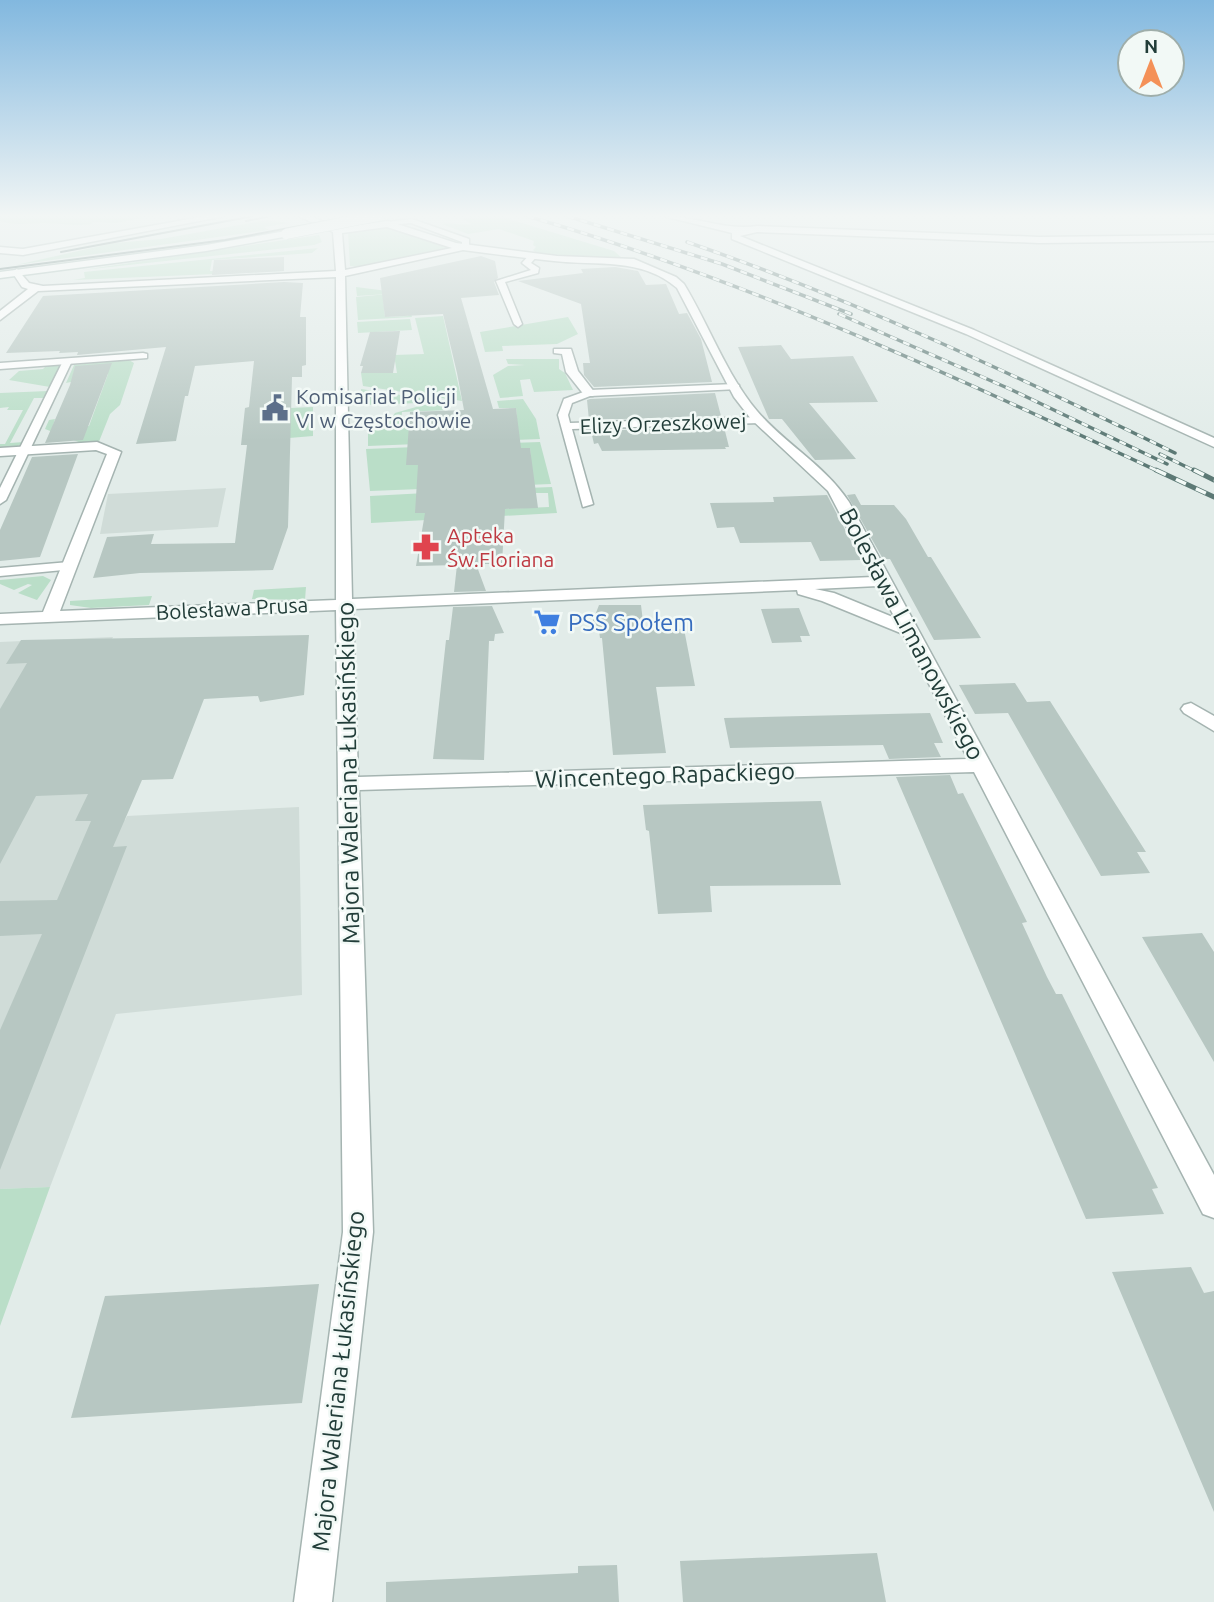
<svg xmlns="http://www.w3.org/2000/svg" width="1214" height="1602" viewBox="0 0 1214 1602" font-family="Ubuntu,sans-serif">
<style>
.built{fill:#d0dcd8}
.green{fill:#badec8}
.building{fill:#b7c7c2}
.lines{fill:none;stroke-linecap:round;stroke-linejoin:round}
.lane-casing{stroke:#a5b4b1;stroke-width:3}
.street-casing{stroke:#a5b4b1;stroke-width:3}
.secondary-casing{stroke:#a0b8b2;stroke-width:3}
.lane{fill:#fff;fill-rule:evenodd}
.street{fill:#fff;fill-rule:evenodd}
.secondary{fill:#fff;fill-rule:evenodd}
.tram{stroke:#5c7975;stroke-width:2}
.rail-far1-casing{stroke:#5c7975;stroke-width:3.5}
.rail-casing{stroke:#5c7975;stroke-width:5}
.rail-far1{stroke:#f2f9f6;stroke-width:2.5;stroke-dasharray:7;stroke-linecap:butt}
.rail{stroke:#f2f9f6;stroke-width:3.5;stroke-dasharray:11;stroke-linecap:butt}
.secondary-bridge-casing{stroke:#a0b8b2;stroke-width:11;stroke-linecap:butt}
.secondary-bridge{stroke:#fff;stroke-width:10}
.labels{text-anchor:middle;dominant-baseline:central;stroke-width:5;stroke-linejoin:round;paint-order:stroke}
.far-service-label{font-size:21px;fill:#4e5e75;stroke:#f2f9f6;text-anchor:start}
.far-street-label{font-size:21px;fill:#223d39;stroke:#f2f9f6}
.far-health-label{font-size:21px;fill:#be3a42;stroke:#f2f9f6;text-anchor:start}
.shop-label{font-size:24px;fill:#366cbe;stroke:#f2f9f6;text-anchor:start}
.street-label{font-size:24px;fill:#223d39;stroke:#f2f9f6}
</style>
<rect width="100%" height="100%" fill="#e2ece9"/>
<path class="built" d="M226,488L218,527L100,534L108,494Z
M113,637L55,751L139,749L76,821L125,820L127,816L299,807L302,995L116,1014L50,1187L0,1189V642Z"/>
<path class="green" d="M0,216H152L116,223L94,222L90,223L93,224C76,227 60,223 43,223C28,223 15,226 0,221Z
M476,216H499L614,251L622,258L561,257L527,252H535L533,250L536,247L533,245L534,241L499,229L468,234L442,224C453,222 461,226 472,224L462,219Z
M267,220L289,223L264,227L269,230L16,265L114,243L161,239Z
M374,226L395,227L447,248L358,267L350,266L348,232Z
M319,235L322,242L314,245L82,270Z
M318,248L312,253L212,260L210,271L258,269L283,271L73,280L85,278L84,272Z
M356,287L403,293L383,297L385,317L408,316L410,311L412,317L358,320L356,297L388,294L357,296Z
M443,316L462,401L363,386L361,373H397L394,355L424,354L415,318Z
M568,317L578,334L557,344L502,346L503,351L485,352L480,332Z
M410,319L412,330L358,333L357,322Z
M506,359H559V369L565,373L573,390L534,392L530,379L520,380L523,396L500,398L493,375L508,366L525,365L508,364Z
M129,360L134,363L120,405L110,414L98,444H84L45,429L49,420L55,419L52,429L89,426L108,374L66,383L74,365Z
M62,364L50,387L9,380L19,371L43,369L47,365Z
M361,389L447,402L363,405Z
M48,391L46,398H34L10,443L24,442L15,448L0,449V444H5L23,410H7L9,407L0,408V393Z
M523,399L536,419L540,439L368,446V432L386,426L395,413L423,405L449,404V410L402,412L401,423L517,419L516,408H499L497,401Z
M313,407V436L289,438L290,408Z
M540,442L551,484L370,491L366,449L416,447L407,465L531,460L530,448H512L511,443Z
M552,487L557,513L371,523L370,496L426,493L416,513L549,507L548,493H527L526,488Z
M43,576L51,580L37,600L18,593L32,585L28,584L14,590L0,584V580Z
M306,587L305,600L252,599L254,590Z
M152,596L149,605L91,608L70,605V601Z
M50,1187L0,1326V1189Z"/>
<path class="building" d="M481,256L495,261L498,278L494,282L499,295L461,298L493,409L516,408L521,448H530L538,508L505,509L502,564H476L486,591L454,592L457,565L416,566L425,513H415L418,465H406L410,412L464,410L457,373L443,314L385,317L380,278Z
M284,257V271L212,275L214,260Z
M615,267L638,271L646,285L666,284L679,314L687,313L701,339L712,382L594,387L584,375L583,363H590L581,304L518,281L583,273L581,269Z
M284,282L303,283L300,317H306V365L302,366V377H292L288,527L273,570L140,573L93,578L107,537L154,534L151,544L235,543L247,445H241L245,408L249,407L254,361L195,366L188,396H185L176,441L136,444L166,347L77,355L78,352L59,353L60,351L6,353L43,296Z
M400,331L393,373H361L363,366H360L370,332Z
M781,345L791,359L853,356L878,402L809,403L856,459L815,460L782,419H769L738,347Z
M112,363L83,440L45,443L70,385L75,366Z
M715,393L721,416L589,420L587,400L590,399Z
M724,427L729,447H725L726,449L602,451L598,443L594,444L591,431Z
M78,454L40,557L0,561V530L32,457Z
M855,494L861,505H894L906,519L928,557H931L981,638L934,640L890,559H883L847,495Z
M827,495L861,560L820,561L811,542L740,543L734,527L717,528L710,503L774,502L773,497Z
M599,605H641L644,630L684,629L695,686L656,687L666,753L613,755L602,638H600L599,631H589Z
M492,606L504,633L495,634L494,641H489L484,760L433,759L446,640H449L453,607Z
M799,608L810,636H800L802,642L772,643L761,609Z
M309,635L304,695L260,702L258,696L204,699L173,779L142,780L113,847L127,846L0,1170V1030L42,934L0,936V901L57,900L91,821H75L88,794L36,796L0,864V709L27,663L6,664L21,640Z
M1015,683L1027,702L1050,701L1146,852H1137L1150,873L1101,876L1008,713L975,714L959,685Z
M930,713L943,743H934L941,757L889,759L883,745L730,748L724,718Z
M950,775L958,794L963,793L1027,922L1022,923L1047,977L1056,994H1062L1158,1188L1152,1189L1164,1214L1086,1219L896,777Z
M821,801L841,885L710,886L712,912L658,914L649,831L646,830L643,805Z
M1202,933L1214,952V1062L1142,937Z
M1191,1267L1204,1293L1214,1291V1512L1112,1272Z
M319,1284L302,1403L71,1418L105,1296Z
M877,1553L886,1602H683L680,1561Z
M617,1565L619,1602H386V1582L578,1573V1566Z"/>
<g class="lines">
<g class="lane-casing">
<path id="lane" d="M412,219L469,239V247L462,249V242L411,223L374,226L370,224Z
M530,254L537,256L531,263L539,268L538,273L505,282L522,324L518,327L514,324L496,281L531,270L522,263Z
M64,359L72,361L6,500L0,504V488Z
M735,384L739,385V389L590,396L572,403L568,415L570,423L760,417L765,420L760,423L572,429L593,504L583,507L558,415L564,399L589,390Z
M69,562L76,566L74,569L0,576V568Z"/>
</g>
<g class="street-casing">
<path id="street" d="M206,216H225L23,255L0,253V247L23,249Z
M298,216H310L338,228L388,221L456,243L557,256L634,259L676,277L684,284C709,325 726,374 757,411C785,444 825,465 849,502L1214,1175V1218L1203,1214L974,772L359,790L373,1232L332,1602H294L343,1232L336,610L0,624V614L43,612L107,454L96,450L0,456V448L97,442L121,452L60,611L336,600V277L38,291L0,320V311L28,289L22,287L12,272L17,269L29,283L43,286L336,271L333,232ZM387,227L452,248L345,270L342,233ZM463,250C493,254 523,258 554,261C596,266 642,257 677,288L734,397L751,419L828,491L873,577L352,599L345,276ZM878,586L895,618L834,593L815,589ZM797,590L798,594L822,601L903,634L968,759L358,777L353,609Z
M663,216C695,216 725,231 757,226L1039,237L1214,235V241L1039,243L757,232L740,236L974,330L1214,438V447L966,334L732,239V233Z
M554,349H571L578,371L595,393L593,396H585L566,372L562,354L554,353Z
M143,353L147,354V358L0,369V363Z
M1191,703L1214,716V731L1184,713L1181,709L1184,705Z"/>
</g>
<g class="secondary-casing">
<path id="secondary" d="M286,231L289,236L206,251L0,278V272L206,245Z"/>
</g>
<use href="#lane" class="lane"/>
<use href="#street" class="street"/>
<use href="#secondary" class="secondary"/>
<path class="tram" d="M246,221L271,216
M61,252L254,216
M0,269L225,240L353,216"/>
<g class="rail-far1-casing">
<path id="rail-far1" d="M527,216C747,280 953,376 1160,472
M567,216L722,264L851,314
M687,242C855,300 1015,375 1175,453
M839,314L1012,390L1167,464
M1160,454L1197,472"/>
</g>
<g class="rail-casing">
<path id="rail" d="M1156,470L1214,497
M1194,470L1214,480"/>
</g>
<use href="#rail-far1" class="rail-far1"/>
<use href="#rail" class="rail"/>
<g class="secondary-bridge-casing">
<path id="secondary-bridge" d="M286,234L377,216"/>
</g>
<use href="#secondary-bridge" class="secondary-bridge"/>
</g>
<linearGradient id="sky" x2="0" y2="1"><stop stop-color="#82b8df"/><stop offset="0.49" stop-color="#f2f6f5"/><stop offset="1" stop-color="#f2f6f5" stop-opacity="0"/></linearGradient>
<rect width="1214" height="441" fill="url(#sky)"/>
<defs>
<g id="civic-bare" transform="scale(2.1)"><path d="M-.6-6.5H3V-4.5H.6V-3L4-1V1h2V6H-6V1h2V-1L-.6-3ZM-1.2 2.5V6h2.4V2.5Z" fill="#5c6f8a" stroke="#f2f9f6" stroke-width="2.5" paint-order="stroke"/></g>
<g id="pharmacy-bare" transform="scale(2.1)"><path d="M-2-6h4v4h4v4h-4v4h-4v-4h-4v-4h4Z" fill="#e0444e" stroke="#f2f9f6" stroke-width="2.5" paint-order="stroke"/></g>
<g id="supermarket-bare" transform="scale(2.1)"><path d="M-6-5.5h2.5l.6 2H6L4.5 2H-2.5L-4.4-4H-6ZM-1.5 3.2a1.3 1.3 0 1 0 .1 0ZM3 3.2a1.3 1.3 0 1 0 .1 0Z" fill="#3f7fe0" stroke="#f2f9f6" stroke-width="2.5" paint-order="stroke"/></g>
</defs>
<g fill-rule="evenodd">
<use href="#civic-bare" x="275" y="408"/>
<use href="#pharmacy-bare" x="426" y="547"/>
<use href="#supermarket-bare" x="547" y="622"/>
</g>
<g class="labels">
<g class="far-service-label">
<text x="296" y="396">Komisariat Policji<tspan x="296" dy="24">VI w Częstochowie</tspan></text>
</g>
<g class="far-street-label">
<text transform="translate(663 423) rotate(-2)">Elizy Orzeszkowej</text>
<text transform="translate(232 608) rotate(-3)">Bolesława Prusa</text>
</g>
<g class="far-health-label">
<text x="447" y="535">Apteka<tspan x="447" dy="24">Św.Floriana</tspan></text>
</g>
<g class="shop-label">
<text x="568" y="622">PSS Społem</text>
</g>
<g class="street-label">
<text transform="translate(912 634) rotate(62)">Bolesława Limanowskiego</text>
<text transform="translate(348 773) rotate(-91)">Majora Waleriana Łukasińskiego</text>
<text transform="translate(665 775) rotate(-2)">Wincentego Rapackiego</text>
<text transform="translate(338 1381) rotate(-84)">Majora Waleriana Łukasińskiego</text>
</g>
</g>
<g transform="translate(1151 63)"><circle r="33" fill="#f2f9f6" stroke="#9faeaa" stroke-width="2"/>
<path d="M0-5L12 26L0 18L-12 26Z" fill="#f49158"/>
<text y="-10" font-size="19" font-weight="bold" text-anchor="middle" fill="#223d39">N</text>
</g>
</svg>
